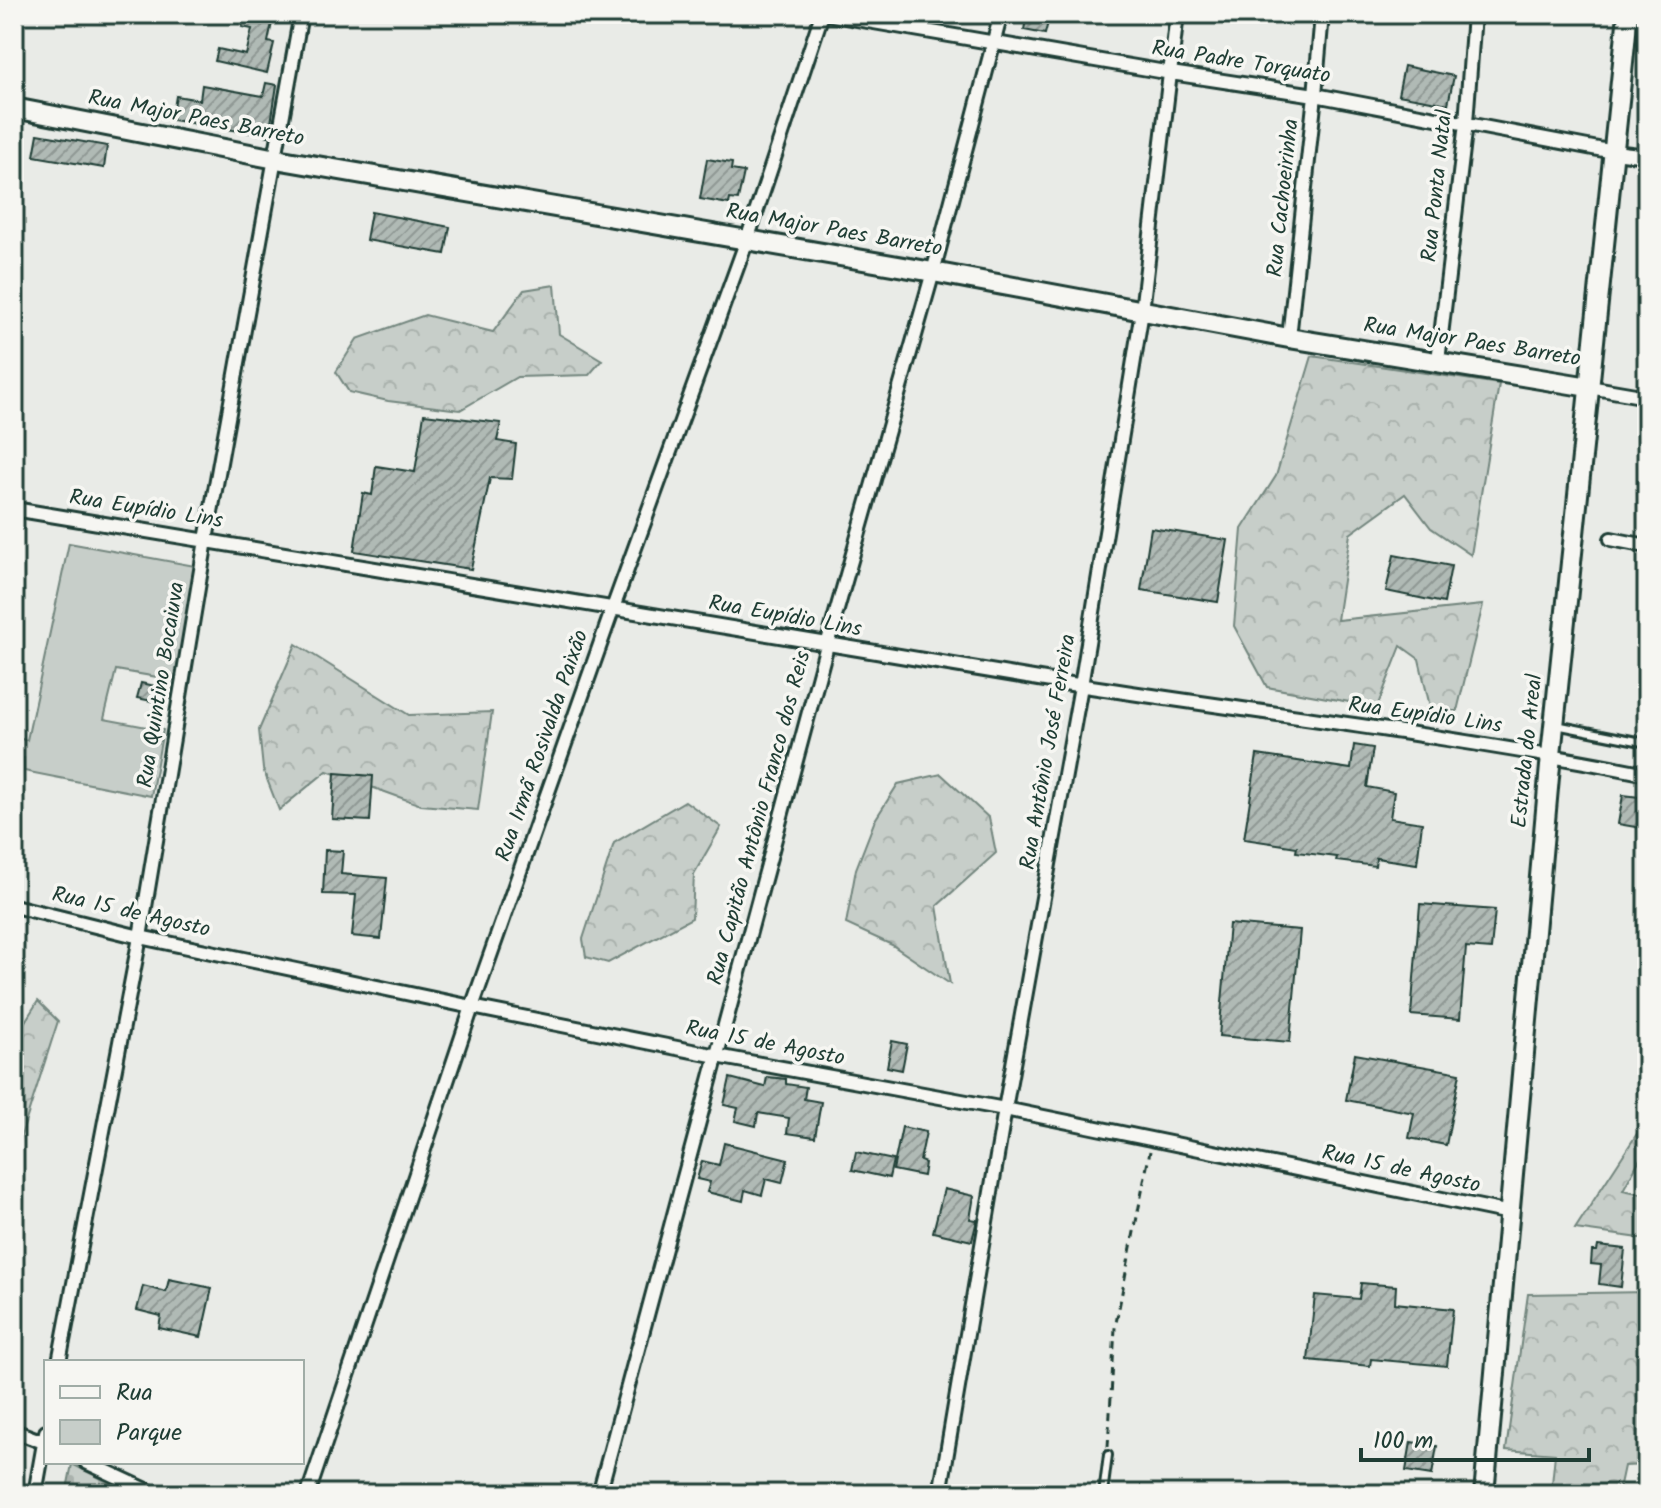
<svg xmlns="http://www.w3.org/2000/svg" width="1661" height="1508" viewBox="0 0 1661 1508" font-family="Kalam,sans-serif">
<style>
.green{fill:#c7cec9;stroke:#73867e;stroke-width:2}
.forest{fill:url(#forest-crowns);stroke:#73867e;stroke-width:2}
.cemetery{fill:url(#cemetery-stones);stroke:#73867e;stroke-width:2}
.building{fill:url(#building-hatch);stroke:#1f3d34;stroke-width:2}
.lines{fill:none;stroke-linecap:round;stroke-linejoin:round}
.lane-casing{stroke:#1f3d34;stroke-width:12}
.street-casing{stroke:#1f3d34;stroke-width:18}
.secondary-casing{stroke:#1f3d34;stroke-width:24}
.path{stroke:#1f3d34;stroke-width:3;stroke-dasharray:8 6;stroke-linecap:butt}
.lane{stroke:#f6f6f2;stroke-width:6}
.street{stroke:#f6f6f2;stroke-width:12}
.secondary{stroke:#f6f6f2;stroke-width:18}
.labels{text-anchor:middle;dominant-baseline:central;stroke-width:7;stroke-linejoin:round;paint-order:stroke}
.street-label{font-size:22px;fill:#1f3d34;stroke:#f6f6f2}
</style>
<defs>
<pattern id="forest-crowns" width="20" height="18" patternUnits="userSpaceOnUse" patternTransform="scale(2)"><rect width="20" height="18" fill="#c7cec9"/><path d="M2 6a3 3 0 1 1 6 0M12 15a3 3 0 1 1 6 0" fill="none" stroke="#aab2ad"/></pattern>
<pattern id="cemetery-stones" width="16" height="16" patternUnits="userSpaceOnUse" patternTransform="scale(2)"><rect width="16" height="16" fill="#c7cec9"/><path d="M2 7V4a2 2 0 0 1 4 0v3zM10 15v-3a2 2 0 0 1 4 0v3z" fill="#aab2ad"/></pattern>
<pattern id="building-hatch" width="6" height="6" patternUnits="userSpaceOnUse" patternTransform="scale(2)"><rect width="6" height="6" fill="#b0bab5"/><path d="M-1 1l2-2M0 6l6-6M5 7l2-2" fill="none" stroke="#8f9894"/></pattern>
</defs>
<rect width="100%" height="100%" fill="#e9ebe7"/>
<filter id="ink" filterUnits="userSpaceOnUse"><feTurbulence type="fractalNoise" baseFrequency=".0125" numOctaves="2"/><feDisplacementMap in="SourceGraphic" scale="16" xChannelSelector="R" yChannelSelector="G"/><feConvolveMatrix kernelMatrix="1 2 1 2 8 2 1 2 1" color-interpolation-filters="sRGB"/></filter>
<g filter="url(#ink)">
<path class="green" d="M69,543L195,566L175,680L116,670L104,719L163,730L151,796L24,771V758L14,756V738L27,740Z"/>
<path class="forest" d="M555,285L559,334L602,360L589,375L517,377L460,410L388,401L349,392L336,372L357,339L425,315L493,332L524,290Z
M1312,356L1499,384L1471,555L1431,528L1405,494L1350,534L1337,620L1483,605L1457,711H1431L1419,659L1401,646L1377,707L1267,687L1234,626L1242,529L1276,476Z
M296,644L409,715L492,712L478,810L421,805L327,771L279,810L263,769L259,730Z
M941,774L989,818L996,853L937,906L950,984L892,945L846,924L856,869L875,820L898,784Z
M685,801L721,827L694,874L692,918L608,963L586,957L583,939L614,843Z
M38,1001L58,1021L14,1158V1039Z
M1642,1126L1647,1137V1146L1623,1190L1647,1195V1239L1575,1229Z
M1647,1292V1465L1624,1466L1618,1494H1551L1555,1454L1506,1450L1528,1294Z"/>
<path class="cemetery" d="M72,1464L132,1494H66Z"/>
<path class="building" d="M245,14H257L273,18L268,42L274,43L267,73L215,61L218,49L246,55L252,29L242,27Z
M1027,14L1049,18L1045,34L1024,30Z
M1404,66L1454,76L1448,104L1398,95Z
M266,83L277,85L269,136L172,120L176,96L200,100L202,85L263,96Z
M38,134L107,146L104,168L34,156Z
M707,159L732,163L731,170L744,172L738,200L730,199L729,204L700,199Z
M371,212L450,227L445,254L366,240Z
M424,414L501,423L497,441L516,444L512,479L490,478L471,569L354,551L363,493L372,495L376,466L415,472Z
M1151,528L1228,540L1218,602L1141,590Z
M1394,555L1451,566L1444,603L1386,591Z
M141,683L160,687L157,702L137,698Z
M1354,745L1373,748L1367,787L1394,792L1390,818L1422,823L1417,864L1376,858L1375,866L1336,861L1337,857L1296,852L1297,847L1244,839L1257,755L1351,769Z
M335,773L373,776L370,821L332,819Z
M1623,795L1647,798V829L1618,824Z
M325,850L343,851L341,874L387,878L381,939L352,936L356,895L323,894Z
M1420,904L1495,910L1491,949L1466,947L1460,1019L1411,1015Z
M1229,924L1300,930L1290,1042L1219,1036Z
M892,1041L907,1044L902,1070L887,1067Z
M1355,1054L1460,1073L1446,1145L1409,1138L1414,1113L1346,1100Z
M767,1077L786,1079V1084L806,1087L804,1099L821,1102L815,1137L787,1133L789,1118L758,1113L756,1126L735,1121L738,1108L724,1105L730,1078L765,1087Z
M902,1127L926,1132L920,1161L925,1163L923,1176L893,1170Z
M724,1143L788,1159L782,1183L766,1179L762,1195L745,1190L743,1201L707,1192L710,1182L697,1179L702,1161L719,1165Z
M856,1152L893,1160L889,1178L852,1170Z
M944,1189L974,1196L970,1219L977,1220L972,1241L933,1232Z
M1598,1246L1625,1249L1621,1287L1599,1284L1601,1265L1591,1264L1592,1251H1597Z
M169,1279L212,1288L201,1337L159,1328L161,1316L137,1310L143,1286L166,1292Z
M1361,1283L1396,1286L1395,1303L1453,1309L1447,1366L1371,1359L1370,1366L1308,1360L1315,1295L1359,1299Z
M1411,1442L1437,1446L1432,1475L1406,1471Z"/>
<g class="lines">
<g class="lane-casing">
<path id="lane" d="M1556,725L1647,743
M1103,1494L1108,1455"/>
</g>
<g class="street-casing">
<path id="street" d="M827,14L1171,73L1315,95L1614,152L1647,156
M1289,338L1315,95L1322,14
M1438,361L1466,123L1474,14
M1589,387L1647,397
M14,509C356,564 697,625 1039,679C1242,711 1446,734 1647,774
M1611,539L1647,546
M14,906L140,937L472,1007L717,1056L1005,1109L1510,1213
M59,1362L140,937L206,540L301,14
M14,1431L46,1443
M86,1462L155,1494
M35,1494L46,1432
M308,1494L472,1007L613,608L747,240L822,14
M599,1494L827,645L933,272L1001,14
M940,1494L1005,1109L1081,686L1142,311L1177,14"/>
</g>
<g class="secondary-casing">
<path id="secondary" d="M14,108L276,159L933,272L1289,338L1589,387
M1484,1494L1551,755L1628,14"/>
</g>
<path class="path" d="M1108,1447L1115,1328L1150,1151"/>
<use href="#lane" class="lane"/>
<use href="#street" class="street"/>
<use href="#secondary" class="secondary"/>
</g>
</g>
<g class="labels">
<g class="street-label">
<text transform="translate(1241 63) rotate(9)">Rua Padre Torquato</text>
<text transform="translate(196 119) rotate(11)">Rua Major Paes Barreto</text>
<text transform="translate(1438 186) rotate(-84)">Rua Ponta Natal</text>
<text transform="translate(1284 198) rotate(-84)">Rua Cachoeirinha</text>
<text transform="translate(834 231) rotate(10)">Rua Major Paes Barreto</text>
<text transform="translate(1472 343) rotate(9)">Rua Major Paes Barreto</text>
<text transform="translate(146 510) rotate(9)">Rua Eupídio Lins</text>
<text transform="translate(785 617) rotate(10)">Rua Eupídio Lins</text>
<text transform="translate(162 685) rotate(-81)">Rua Quintino Bocaiuva</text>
<text transform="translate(1425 716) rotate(8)">Rua Eupídio Lins</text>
<text transform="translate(543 746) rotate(-71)">Rua Irmã Rosivalda Paixão</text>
<text transform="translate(1528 751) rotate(-84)">Estrada do Areal</text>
<text transform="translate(1049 752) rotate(-80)">Rua Antônio José Ferreira</text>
<text transform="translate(760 818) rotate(-75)">Rua Capitão Antônio Franco dos Reis</text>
<text transform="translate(131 913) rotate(13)">Rua 15 de Agosto</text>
<text transform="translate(765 1044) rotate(11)">Rua 15 de Agosto</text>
<text transform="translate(1401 1170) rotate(12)">Rua 15 de Agosto</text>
</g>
</g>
<rect width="1661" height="1508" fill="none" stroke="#f6f6f2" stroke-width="48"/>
<rect x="24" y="24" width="1613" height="1460" fill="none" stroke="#1f3d34" stroke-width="3" filter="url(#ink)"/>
<rect x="44" y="1360" width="260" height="104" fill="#f6f6f2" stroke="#a0aca6" stroke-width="2"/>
<rect x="60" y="1386" width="40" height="12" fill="#f6f6f2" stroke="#a0aca6" stroke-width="2"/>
<text x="116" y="1400" font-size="24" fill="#1f3d34">Rua</text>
<rect x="60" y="1420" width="40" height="24" fill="#c7cec9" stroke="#a0aca6" stroke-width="2"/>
<text x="116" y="1440" font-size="24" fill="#1f3d34">Parque</text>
<path d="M1361 1448v12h228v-12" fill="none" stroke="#1f3d34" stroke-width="4"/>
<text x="1373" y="1448" font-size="24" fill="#1f3d34" stroke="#f6f6f2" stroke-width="6" paint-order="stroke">100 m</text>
</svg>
